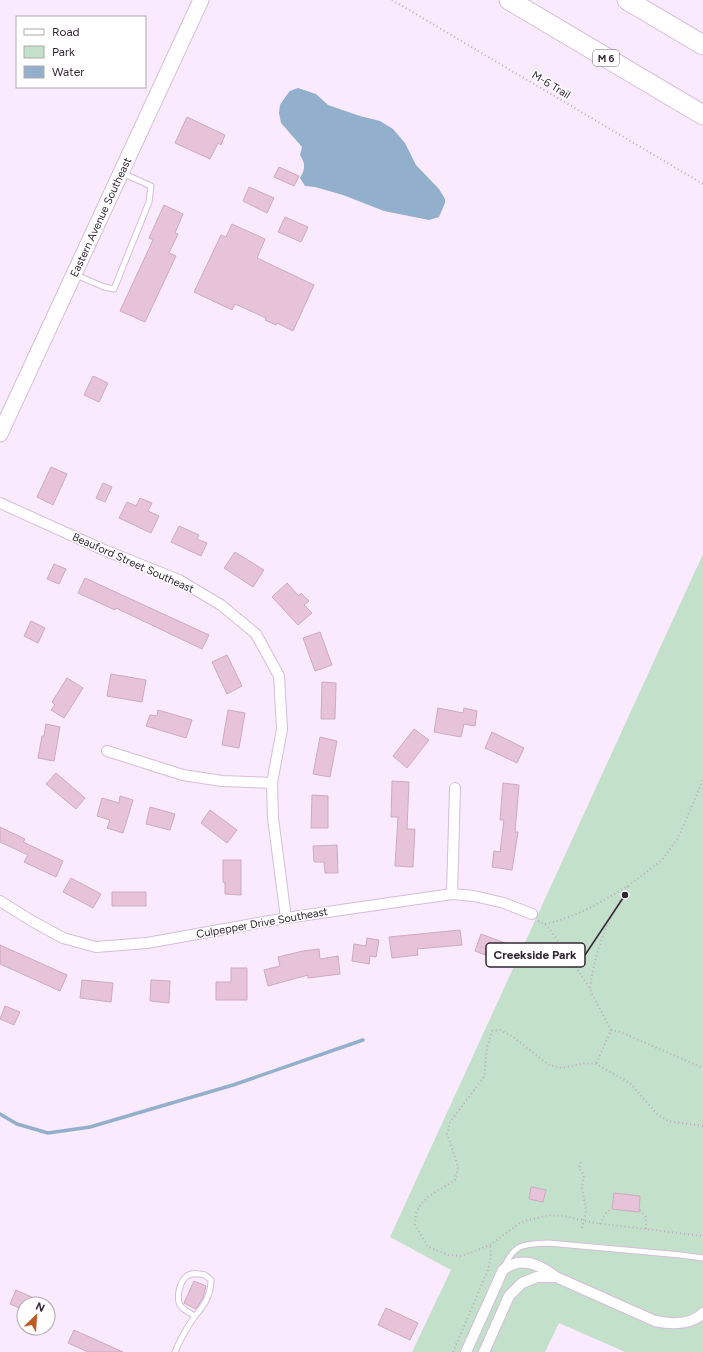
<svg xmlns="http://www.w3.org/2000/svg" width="703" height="1352" viewBox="0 0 703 1352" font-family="Figtree,sans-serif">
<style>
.green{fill:#c3e0ca}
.water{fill:#92afcb}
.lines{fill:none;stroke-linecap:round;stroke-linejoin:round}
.stream{stroke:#92afcb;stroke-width:3.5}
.building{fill:#e7c3d9;stroke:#cdaac0}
.lane-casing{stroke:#d5bddb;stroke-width:7}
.street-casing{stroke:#d5bddb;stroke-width:12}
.secondary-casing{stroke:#d5bddb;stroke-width:17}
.highway-casing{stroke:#d5bddb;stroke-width:21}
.path{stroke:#bbadbd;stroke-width:2;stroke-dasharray:1 3;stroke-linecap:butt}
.lane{stroke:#fff;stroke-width:5}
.street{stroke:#fff;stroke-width:10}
.secondary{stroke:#fff;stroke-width:15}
.highway{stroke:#fff;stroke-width:19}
.labels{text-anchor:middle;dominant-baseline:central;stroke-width:3;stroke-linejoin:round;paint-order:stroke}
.shield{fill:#fff;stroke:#6f6870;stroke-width:1}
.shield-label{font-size:10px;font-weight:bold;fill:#312733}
.street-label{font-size:11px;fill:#312733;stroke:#fff}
.leader{fill:none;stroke:#312733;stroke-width:1.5}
.callout-dot{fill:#312733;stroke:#fff;stroke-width:1.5}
.callout{fill:#fff;stroke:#312733;stroke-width:1.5}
.callout-label{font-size:12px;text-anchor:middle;font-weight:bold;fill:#312733}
</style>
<rect width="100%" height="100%" fill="#faeafd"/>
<path class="green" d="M703,554V1352H625L559,1323L545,1352H412L451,1270L390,1237Z"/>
<path class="water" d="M298,88L316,94L328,105L360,116L380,121L393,129L405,143L416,165L439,189L445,199V203L439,217L429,220L384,211L343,195L315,187L305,186L300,178C305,170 306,164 300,155L302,147L281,123L279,113L280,105L286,96L290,91Z"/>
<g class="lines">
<path class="stream" d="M0,1114L17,1124L48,1133L90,1127L233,1085L363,1040"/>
</g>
<path class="building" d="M187,117L225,135L221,145L218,143L210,159L175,143Z
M279,167L299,176L294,186L274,177Z
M249,187L274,198L267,213L243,201Z
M164,205L183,214L175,233L178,234L169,253L176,256L145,322L120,311L153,240L149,238Z
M285,217L308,227L301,242L278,232Z
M232,224L265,239L257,258L314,285L293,331L277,323L276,325L265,320L266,318L235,304L232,310L194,292L221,235L226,237Z
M93,376L108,383L99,402L84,395Z
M51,467L67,474L53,505L37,497Z
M103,483L112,487L105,502L96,498Z
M140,498L152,503L148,511L159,516L151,533L119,518L127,502L136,506Z
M179,526L199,535L197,539L207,543L201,556L171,542Z
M235,552L264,570L253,587L224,568Z
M54,564L66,569L59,584L47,579Z
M85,578L209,635L202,649L116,608L115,610L78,593Z
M287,583L299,596L301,593L309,601L304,605L312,613L298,625L272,597Z
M31,621L45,628L38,643L24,636Z
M320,632L332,665L315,671L303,638Z
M227,655L242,686L227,694L212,662Z
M111,674L146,680L142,702L107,696Z
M67,678L83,688L64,718L51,710L55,705L52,702Z
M322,682L336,683L335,719H321Z
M438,708L463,713L464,708L477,711L475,726L464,724L461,737L434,732Z
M158,710L192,720L186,738L146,726L150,715L157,716Z
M228,710L245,713L239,748L222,745Z
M46,724L60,727L54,761L38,758L42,736H44Z
M414,729L429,740L407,768L393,756Z
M492,732L524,748L517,763L485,748Z
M320,737L337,741L330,777L313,774Z
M56,773L85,798L76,809L46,784Z
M392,781L409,782L407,829H415L413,867L395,866L398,817H391Z
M503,783L519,785L515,832H518L512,870L492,867L494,851L500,852L504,820H500Z
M312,795L328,796V828H311Z
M120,796L133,800L123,833L107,828L110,820L97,816L102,798L119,803Z
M150,807L175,814L170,830L146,824Z
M210,810L237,830L227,843L201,823Z
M0,827L25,839L23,842L63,861L56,877L24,862L28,855L0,842Z
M337,845L338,873H325L324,862H314L313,846Z
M223,860H241V895L225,894V883L223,882Z
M71,878L101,894L93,908L63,892Z
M112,892H146V906H112Z
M460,930L462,945L417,949L418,955L392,958L389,937Z
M481,934L518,948L512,965L475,951Z
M367,938L379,940L376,957L370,956L369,964L352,961L354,944L366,946Z
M0,945L67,975L60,991L0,964Z
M319,949L320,959L338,956L340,974L308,978V975L268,986L264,970L280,966L278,957L303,951Z
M231,968H247V1000H216V982H231Z
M82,980L113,983L111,1002L80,998Z
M151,980L170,981L169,1003L150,1001Z
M5,1006L20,1012L14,1025L0,1019Z
M531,1187L546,1190L543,1202L529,1199Z
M614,1193L640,1196L639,1212L612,1209Z
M194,1281L206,1286L203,1298L196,1309L184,1303Z
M16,1290L47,1304H24V1310L10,1304Z
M386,1308L418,1323L410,1340L378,1325Z
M74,1330L123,1352H88L68,1343Z"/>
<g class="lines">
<g class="lane-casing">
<path id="lane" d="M76,275L104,287L114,289L149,202L151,186L122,173
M504,1267C515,1243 524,1244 548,1243L681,1255L703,1258
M175,1352C180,1340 187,1327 195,1316C204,1305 211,1296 211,1280L205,1275C199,1274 193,1272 187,1276C180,1281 176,1297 180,1305C183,1310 190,1313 195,1316"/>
</g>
<g class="street-casing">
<path id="street" d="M0,503L104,550L179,580L221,605L256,634L279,676L282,729L272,783L273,818L286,918
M107,751L183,775L222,781L272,783
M452,894L455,788
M0,901L32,921L63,938L96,947L147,943L286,918L452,894L474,896L504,903L532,914
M466,1352L503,1270C521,1255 540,1265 556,1277L655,1321C670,1324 691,1326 703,1313
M484,1352L509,1296L522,1283L537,1277H556"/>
</g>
<g class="secondary-casing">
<g id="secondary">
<path id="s1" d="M0,434L201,0"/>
</g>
</g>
<g class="highway-casing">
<path id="highway" d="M509,0L703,115
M627,0L703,45"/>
</g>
<path class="path" d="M392,0L703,184
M628,886L662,860L678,838L703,780
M538,921L545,924L551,931L587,984L611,1030L596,1064
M545,924C577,917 599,903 628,886C608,921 594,950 590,990
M611,1030L620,1032L703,1068
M703,1126L668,1121L657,1114L630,1083L596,1064L585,1063L562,1068L549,1065L512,1036L500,1030L492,1031L487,1048L484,1077L450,1122L447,1134L458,1166L457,1173L455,1180L429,1196L421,1204L416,1213L415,1225L428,1247L449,1255L462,1256L490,1245L521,1222L549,1215L564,1216L595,1223L703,1236
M581,1162L579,1168L584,1175L582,1188L586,1211L581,1231
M640,1210L646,1217V1229
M600,1224L605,1214L610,1210
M453,1352L488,1270L491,1257L490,1245"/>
<use href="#lane" class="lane"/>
<use href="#street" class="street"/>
<use href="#secondary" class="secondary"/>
<use href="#highway" class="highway"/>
</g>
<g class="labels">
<rect class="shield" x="593" y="50" width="26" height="16" rx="3"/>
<g class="shield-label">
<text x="606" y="58">M 6</text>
</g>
<g class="street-label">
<text transform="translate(551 85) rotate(31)">M-6 Trail</text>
<text stroke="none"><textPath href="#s1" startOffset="239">Eastern Avenue Southeast</textPath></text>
<text transform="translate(133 563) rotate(24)">Beauford Street Southeast</text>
<text transform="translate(262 923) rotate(-10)">Culpepper Drive Southeast</text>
</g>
</g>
<path class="leader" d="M625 895L585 955"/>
<circle class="callout-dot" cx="625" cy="895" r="4"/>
<rect class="callout" x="486" y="943" width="99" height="24" rx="4"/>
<g class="callout-label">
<text x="535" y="959">Creekside Park</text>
</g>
<rect x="16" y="16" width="130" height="72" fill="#ffffff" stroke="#ada9ad"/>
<rect x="24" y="29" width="20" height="6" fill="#ffffff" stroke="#ada9ad"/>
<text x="52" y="36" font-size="12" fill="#312733">Road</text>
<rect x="24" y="46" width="20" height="12" fill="#c3e0ca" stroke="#ada9ad"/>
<text x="52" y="56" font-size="12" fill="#312733">Park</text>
<rect x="24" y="66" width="20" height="12" fill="#92afcb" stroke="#ada9ad"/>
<text x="52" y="76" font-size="12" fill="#312733">Water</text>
<g transform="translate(36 1316) rotate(25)"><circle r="19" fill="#ffffff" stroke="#ada9ad"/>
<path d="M0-3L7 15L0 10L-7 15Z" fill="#bf5c26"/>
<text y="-6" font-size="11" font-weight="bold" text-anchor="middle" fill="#312733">N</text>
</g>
</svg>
